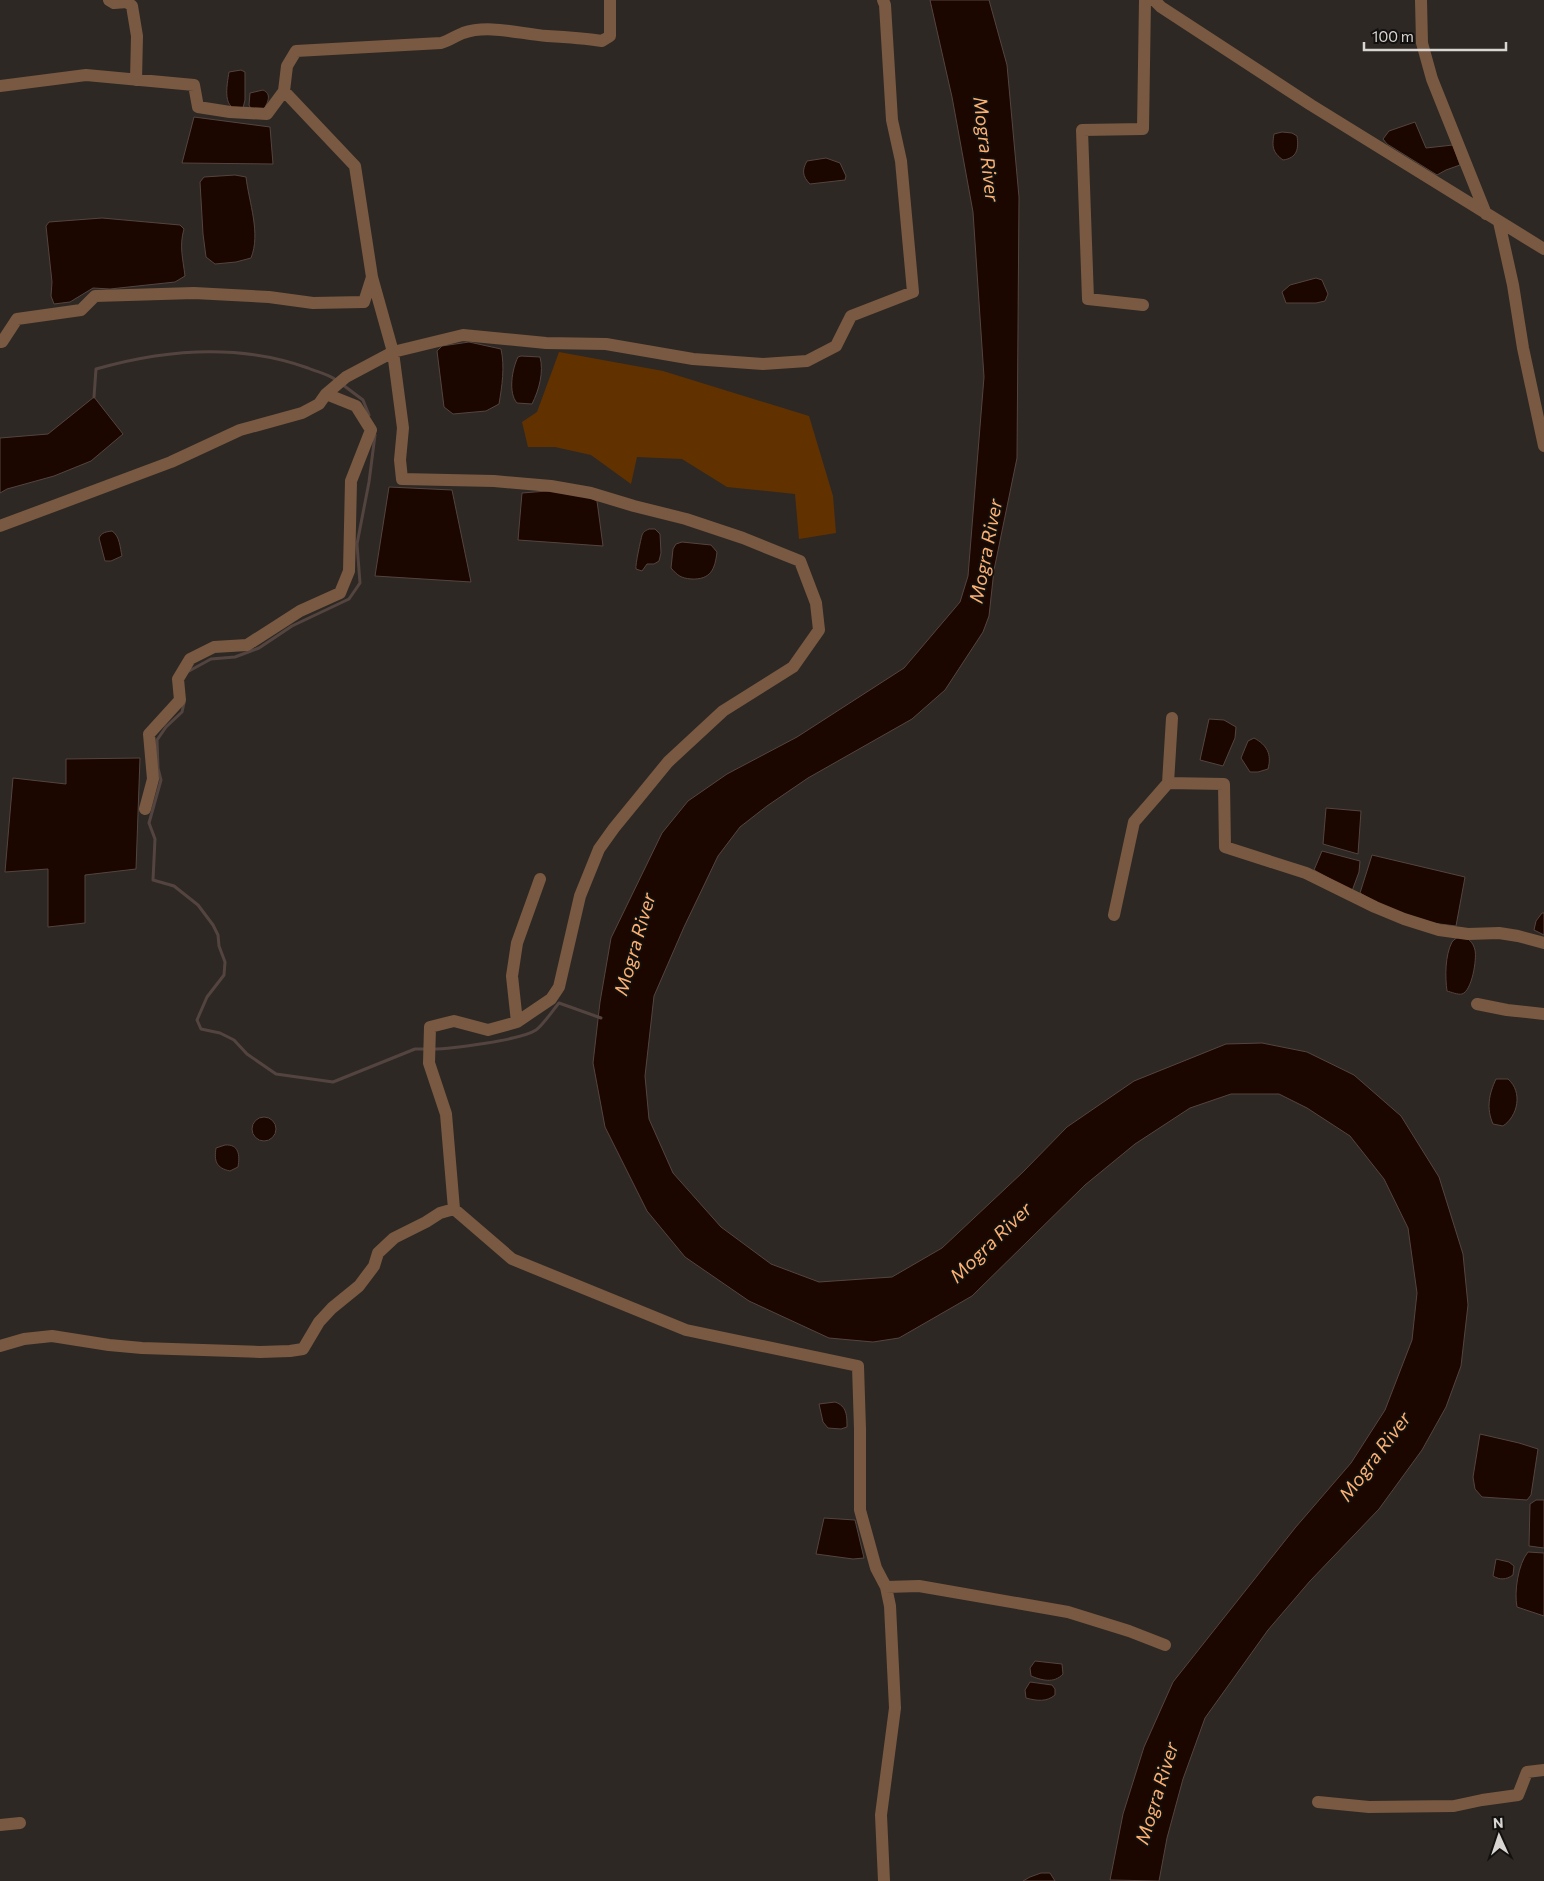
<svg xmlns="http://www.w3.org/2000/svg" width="1544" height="1881" viewBox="0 0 1544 1881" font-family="Commissioner,sans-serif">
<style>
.green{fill:#613200}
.water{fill:#1c0600;stroke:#54443f}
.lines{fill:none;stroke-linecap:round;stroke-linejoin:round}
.stream{stroke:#54443f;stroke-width:3}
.minor{stroke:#795941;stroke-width:12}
.labels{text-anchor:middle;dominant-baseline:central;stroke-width:4;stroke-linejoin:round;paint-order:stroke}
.water-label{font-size:19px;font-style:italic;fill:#ffb070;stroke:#13110f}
</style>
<rect width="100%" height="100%" fill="#2d2824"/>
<path class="green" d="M559,352L663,371L809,416L833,496L836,533L799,539L795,494L727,487L682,459L637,457L631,484L591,455L555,447H528L522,422L537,412Z"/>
<path class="water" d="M930,0H989L1007,65L1019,197L1017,458L994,570L989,616L983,632L945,690L912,719L808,778L767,806L740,827L718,856L684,927L654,996L645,1076L649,1119L673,1173L721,1227L771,1264L819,1282L892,1277L942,1248L1023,1172L1067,1127L1134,1081L1226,1044L1262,1043L1307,1052L1354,1075L1401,1116L1439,1177L1463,1254L1468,1305L1461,1366L1446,1407L1422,1450L1379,1509L1310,1581L1268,1630L1205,1718L1183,1779L1167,1838L1159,1881L1110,1880L1123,1814L1144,1747L1173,1682L1295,1528L1351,1463L1385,1410L1412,1340L1417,1293L1408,1228L1384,1179L1350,1136L1307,1108L1279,1094H1231L1190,1108L1135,1144L1085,1185L972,1296L899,1338L873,1342L829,1338L749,1301L685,1257L647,1211L605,1127L593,1063L600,1002L611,938L662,833L688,801L727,774L797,737L904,668L960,602L968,576L984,377L973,212L952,97Z
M241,70L245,72V100L243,108C221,113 227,85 229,72Z
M263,90C272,94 268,102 264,109H251L249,105L250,93Z
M194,117L270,127L273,164L182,163Z
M1415,122L1426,148L1453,145L1460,165L1446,170L1437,175L1387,144L1383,139L1389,131Z
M1282,132L1292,133L1297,136C1299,149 1297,158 1283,160C1272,152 1272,146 1274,134Z
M826,158L840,163L846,176L845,180L810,184C802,176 802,170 807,161Z
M235,175L246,177C249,203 261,233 251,258L236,262L215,264L206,257L203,234L200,182L204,177Z
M102,218L180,225L184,229C179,246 183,259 185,276L175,282L110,289L93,288L70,302L54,304L51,296L52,282L46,226L49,222Z
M1316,278L1322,280L1328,294L1325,301L1316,303H1286L1282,292L1290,285Z
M469,342L501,349C505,367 502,386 499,404L486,411L453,414L444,407L437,351L442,346Z
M521,356L540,357C544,372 539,390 532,404L517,403C508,393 512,369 518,357Z
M94,397L123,434L91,461L54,476L7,489L0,493V438L48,434Z
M389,487L452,490L471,582L375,576Z
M572,489L597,501L603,546L518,540L522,493Z
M649,529H655L660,534L661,553L659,561L654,564H647L642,571L636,569C635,565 641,539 642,535C644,531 645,531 649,529Z
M112,531C120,536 120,548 122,556L111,561H105L99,538C102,532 106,532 112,531Z
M682,542L711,545L717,552C715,569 711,580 691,579C681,578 678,576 671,568L673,549L676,544Z
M1209,719L1224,720L1236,727L1235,738L1223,766L1200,760Z
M1254,738C1267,745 1272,754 1268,769L1258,772H1250L1241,758L1248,741Z
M140,758L136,869L85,875V923L48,927V869L5,872L13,778L66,784V759Z
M1326,808L1361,811L1358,854L1323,844Z
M1322,851L1360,861L1359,872L1352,891L1314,870Z
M1372,855L1465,877L1456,926L1424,922L1386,908L1360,893Z
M1542,913H1544V935L1534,930L1536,921Z
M1462,936C1469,939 1473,942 1475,950C1477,959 1472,991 1462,994C1458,995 1451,992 1447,991C1445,977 1445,955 1452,942C1454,939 1458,937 1462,936Z
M1496,1079H1508C1523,1092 1518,1116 1503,1126L1493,1124C1486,1108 1489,1094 1496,1079Z
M252 1129a12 12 0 1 1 24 0a12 12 0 1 1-24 0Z
M225,1145C239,1144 240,1155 238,1167L230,1171C216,1168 214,1161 216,1148Z
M835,1402C847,1406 847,1416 847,1427L841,1429L828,1428L823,1422L819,1404Z
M1480,1434L1519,1443L1538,1449L1531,1495L1527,1500L1482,1497L1475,1489L1473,1477Z
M1536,1500H1544V1548L1529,1546L1530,1504Z
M824,1518L855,1520L864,1558L853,1559L816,1554Z
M1528,1552L1544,1553V1616L1517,1607C1514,1592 1518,1564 1528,1552Z
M1496,1559L1509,1562L1514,1566L1513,1575C1506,1580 1500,1580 1493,1576Z
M1035,1661L1062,1664L1063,1674C1054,1684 1041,1680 1031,1676L1030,1668Z
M1030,1682L1052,1685L1055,1689V1695C1047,1702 1037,1701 1026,1698L1025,1690Z
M1041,1873H1050L1055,1881H1023L1030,1877Z"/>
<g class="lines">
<path class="stream" d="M343,385L363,400L369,415
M94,397L96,369C166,349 238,343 308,368C317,372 328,374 336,380
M189,671L211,659L235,657L259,648L292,626L349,599L360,583L357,544L369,482L375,435
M184,703L182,712L166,727L157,740L158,768L161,780L149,823L155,839L153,880L174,886L198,905L213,925L218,935L219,946L225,962L224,975L207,997L197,1020L201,1029L220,1033L234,1040L247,1054L276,1074L333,1082L415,1049H426
M432,1049C451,1049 521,1040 536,1030C543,1025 553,1010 559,1003L601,1018"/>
<path class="minor" d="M109,0L114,3L127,2L132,6L137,36L136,80
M1154,0L1161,7L1311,105L1544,249
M1421,0L1422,43L1432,79L1486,214
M0,86L86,75L194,85L198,107L230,112L267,114L284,91L355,166L372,277
M284,91L287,66L296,51L441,43C449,41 455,36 463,33C489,24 520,34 547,36C566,37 583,38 602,41L610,36V0
M1499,222L1513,285L1523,348L1544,446
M1143,305L1088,299L1082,130L1143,129L1145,0
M0,342H2L17,319L81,310L95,296L194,293L269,297L313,303L364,302L372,277L393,352L403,428L400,460L402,479L494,481L551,486L591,493L634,506L686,519L743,538L800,561L816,603L819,630L793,667L723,711L668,762L614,828L599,849L580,896L559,987L551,999L517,1022
M0,526L171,462L240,430L302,413L319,404L326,394L346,377L393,352L463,335L546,343L606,344L693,359L763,364L807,361L836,346L851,316L913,292L901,161L892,120L885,5L883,0
M1172,718L1168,783L1224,784L1225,847L1306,873L1375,907L1404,919L1439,930L1468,934L1499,933L1518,936L1544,943
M145,809L153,779L149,734L180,700L178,679L190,659L214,647L247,645L300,611L340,593L349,571L351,481L371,430L356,406L326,394
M1114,915L1134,822L1168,783
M1477,1004L1507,1010L1544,1014
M454,1209L446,1114L429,1063L430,1027L454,1021L488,1030L517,1022L512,976L517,943L540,879
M0,1346L24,1339L52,1336L109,1345L142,1348L260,1352L290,1351L303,1349L319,1322L332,1308L359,1286L374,1266L378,1253L394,1238L426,1222L440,1213L454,1209L512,1259L686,1330L858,1366L860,1429V1510L876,1568L886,1587
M1318,1802L1369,1807L1454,1806L1482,1800L1518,1795L1527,1772L1544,1770
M0,1825L20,1823
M884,1881L881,1815L895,1708L890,1606L886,1587L919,1586L1068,1612L1129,1631L1165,1645"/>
</g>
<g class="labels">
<g class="water-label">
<text transform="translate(987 149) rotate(83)">Mogra River</text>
<text transform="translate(985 551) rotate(-79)">Mogra River</text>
<text transform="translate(634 944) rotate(-74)">Mogra River</text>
<text transform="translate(990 1242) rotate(-44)">Mogra River</text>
<text transform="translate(1374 1456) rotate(-53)">Mogra River</text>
<text transform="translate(1156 1793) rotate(-73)">Mogra River</text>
</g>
</g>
<g transform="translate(1499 1836) rotate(357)" stroke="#13110f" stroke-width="4" paint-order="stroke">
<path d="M0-4L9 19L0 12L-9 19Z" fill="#d8d5d2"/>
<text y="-8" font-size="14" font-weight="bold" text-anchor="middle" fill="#d8d5d2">N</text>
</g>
<path d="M1364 42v8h142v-8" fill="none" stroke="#d8d5d2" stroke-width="2.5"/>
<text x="1372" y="42" font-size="15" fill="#d8d5d2" stroke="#13110f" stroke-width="4" paint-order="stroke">100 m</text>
</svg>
